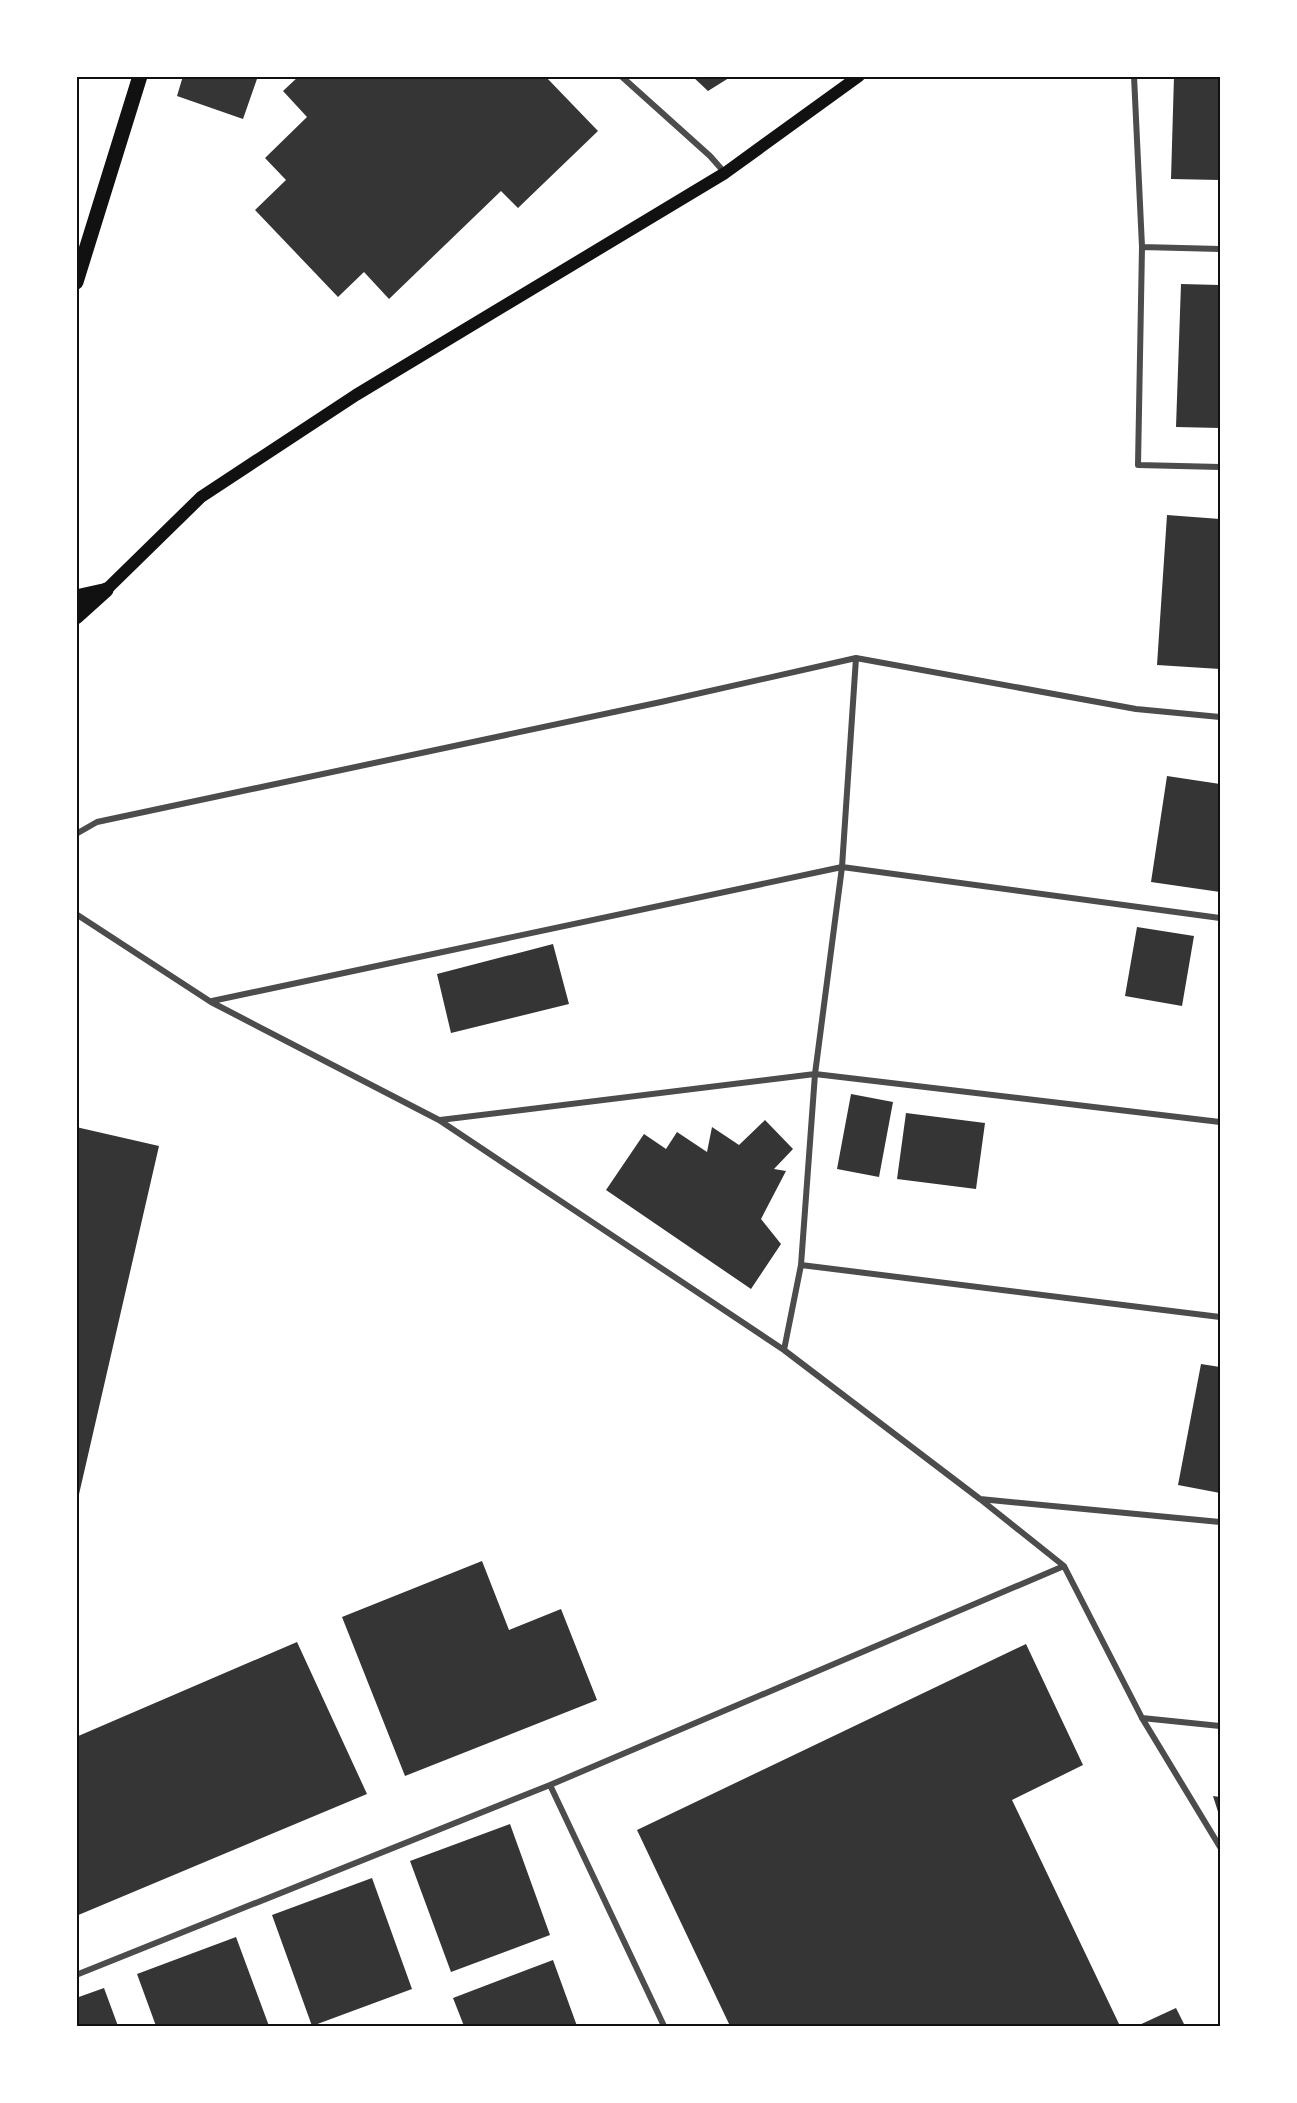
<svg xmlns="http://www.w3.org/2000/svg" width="1297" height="2103" viewBox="0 0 1297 2103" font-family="Ubuntu,sans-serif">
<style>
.building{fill:#353535}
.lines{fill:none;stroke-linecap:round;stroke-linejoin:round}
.minor{stroke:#4c4c4c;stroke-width:6}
.secondary{stroke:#111;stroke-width:12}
.primary{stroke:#111;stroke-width:15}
.neatline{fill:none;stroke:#111;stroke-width:2}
</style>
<rect width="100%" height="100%" fill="#fff"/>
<path class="building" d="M183,76H258L243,119L177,96Z
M299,76H545L598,131L518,208L501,191L389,299L364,272L338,297L255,210L286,180L265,158L307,117L283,91Z
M692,76H732L708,91Z
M1174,76H1220V180L1171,179Z
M1181,284L1220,285V428L1176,427Z
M1167,515L1220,519V669L1157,665Z
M1167,776L1220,784V892L1151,882Z
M1137,927L1194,936L1182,1006L1125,996Z
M553,944L569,1004L451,1033L437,974Z
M851,1094L893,1102L879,1177L837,1169Z
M906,1113L985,1123L976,1189L897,1179Z
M765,1120L793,1149L774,1169L786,1171L761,1219L781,1244L751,1289L606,1190L644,1134L666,1149L677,1132L707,1152L712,1127L739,1145Z
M76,1127L159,1146L77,1503H76Z
M1201,1364L1220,1367V1493L1178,1485Z
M482,1561L509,1630L561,1609L597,1700L405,1776L342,1617Z
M297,1642L367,1794L76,1916V1737Z
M1026,1644L1083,1765L1012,1800L1120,2026H730L637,1830Z
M1213,1796L1220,1797V1818Z
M510,1824L550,1935L451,1972L410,1861Z
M372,1878L412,1989L312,2026L272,1915Z
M236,1937L269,2026H156L137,1974Z
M553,1960L577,2026H464L453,1998Z
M104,1988L118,2026H76V1998Z
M1176,2008L1185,2026H1137Z"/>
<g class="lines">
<path class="minor" d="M621,76L710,156L725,173
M1134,76L1142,247L1138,465L1220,467
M1142,247L1220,249
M76,834L97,822L661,702L856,658L1136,709L1220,717
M76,914L211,1002L439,1120L784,1350L980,1499L1064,1566L1142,1718L1220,1847
M212,1001L842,867L1220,918
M440,1120L815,1074L1220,1122
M801,1265L1220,1317
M784,1350L801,1265L815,1074L842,867L856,658
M980,1499L1220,1522
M1142,1718L1220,1726
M550,1785L664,2026
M76,1975L550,1785L1064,1566"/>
<path class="secondary" d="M106,590L201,497L356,395L725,173L859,76"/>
<path class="primary" d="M76,282L140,76
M76,597L103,591
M76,617L106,590"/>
</g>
<rect width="1297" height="2103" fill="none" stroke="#ffffff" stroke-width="156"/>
<rect x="78" y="78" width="1141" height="1947" class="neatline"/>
</svg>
